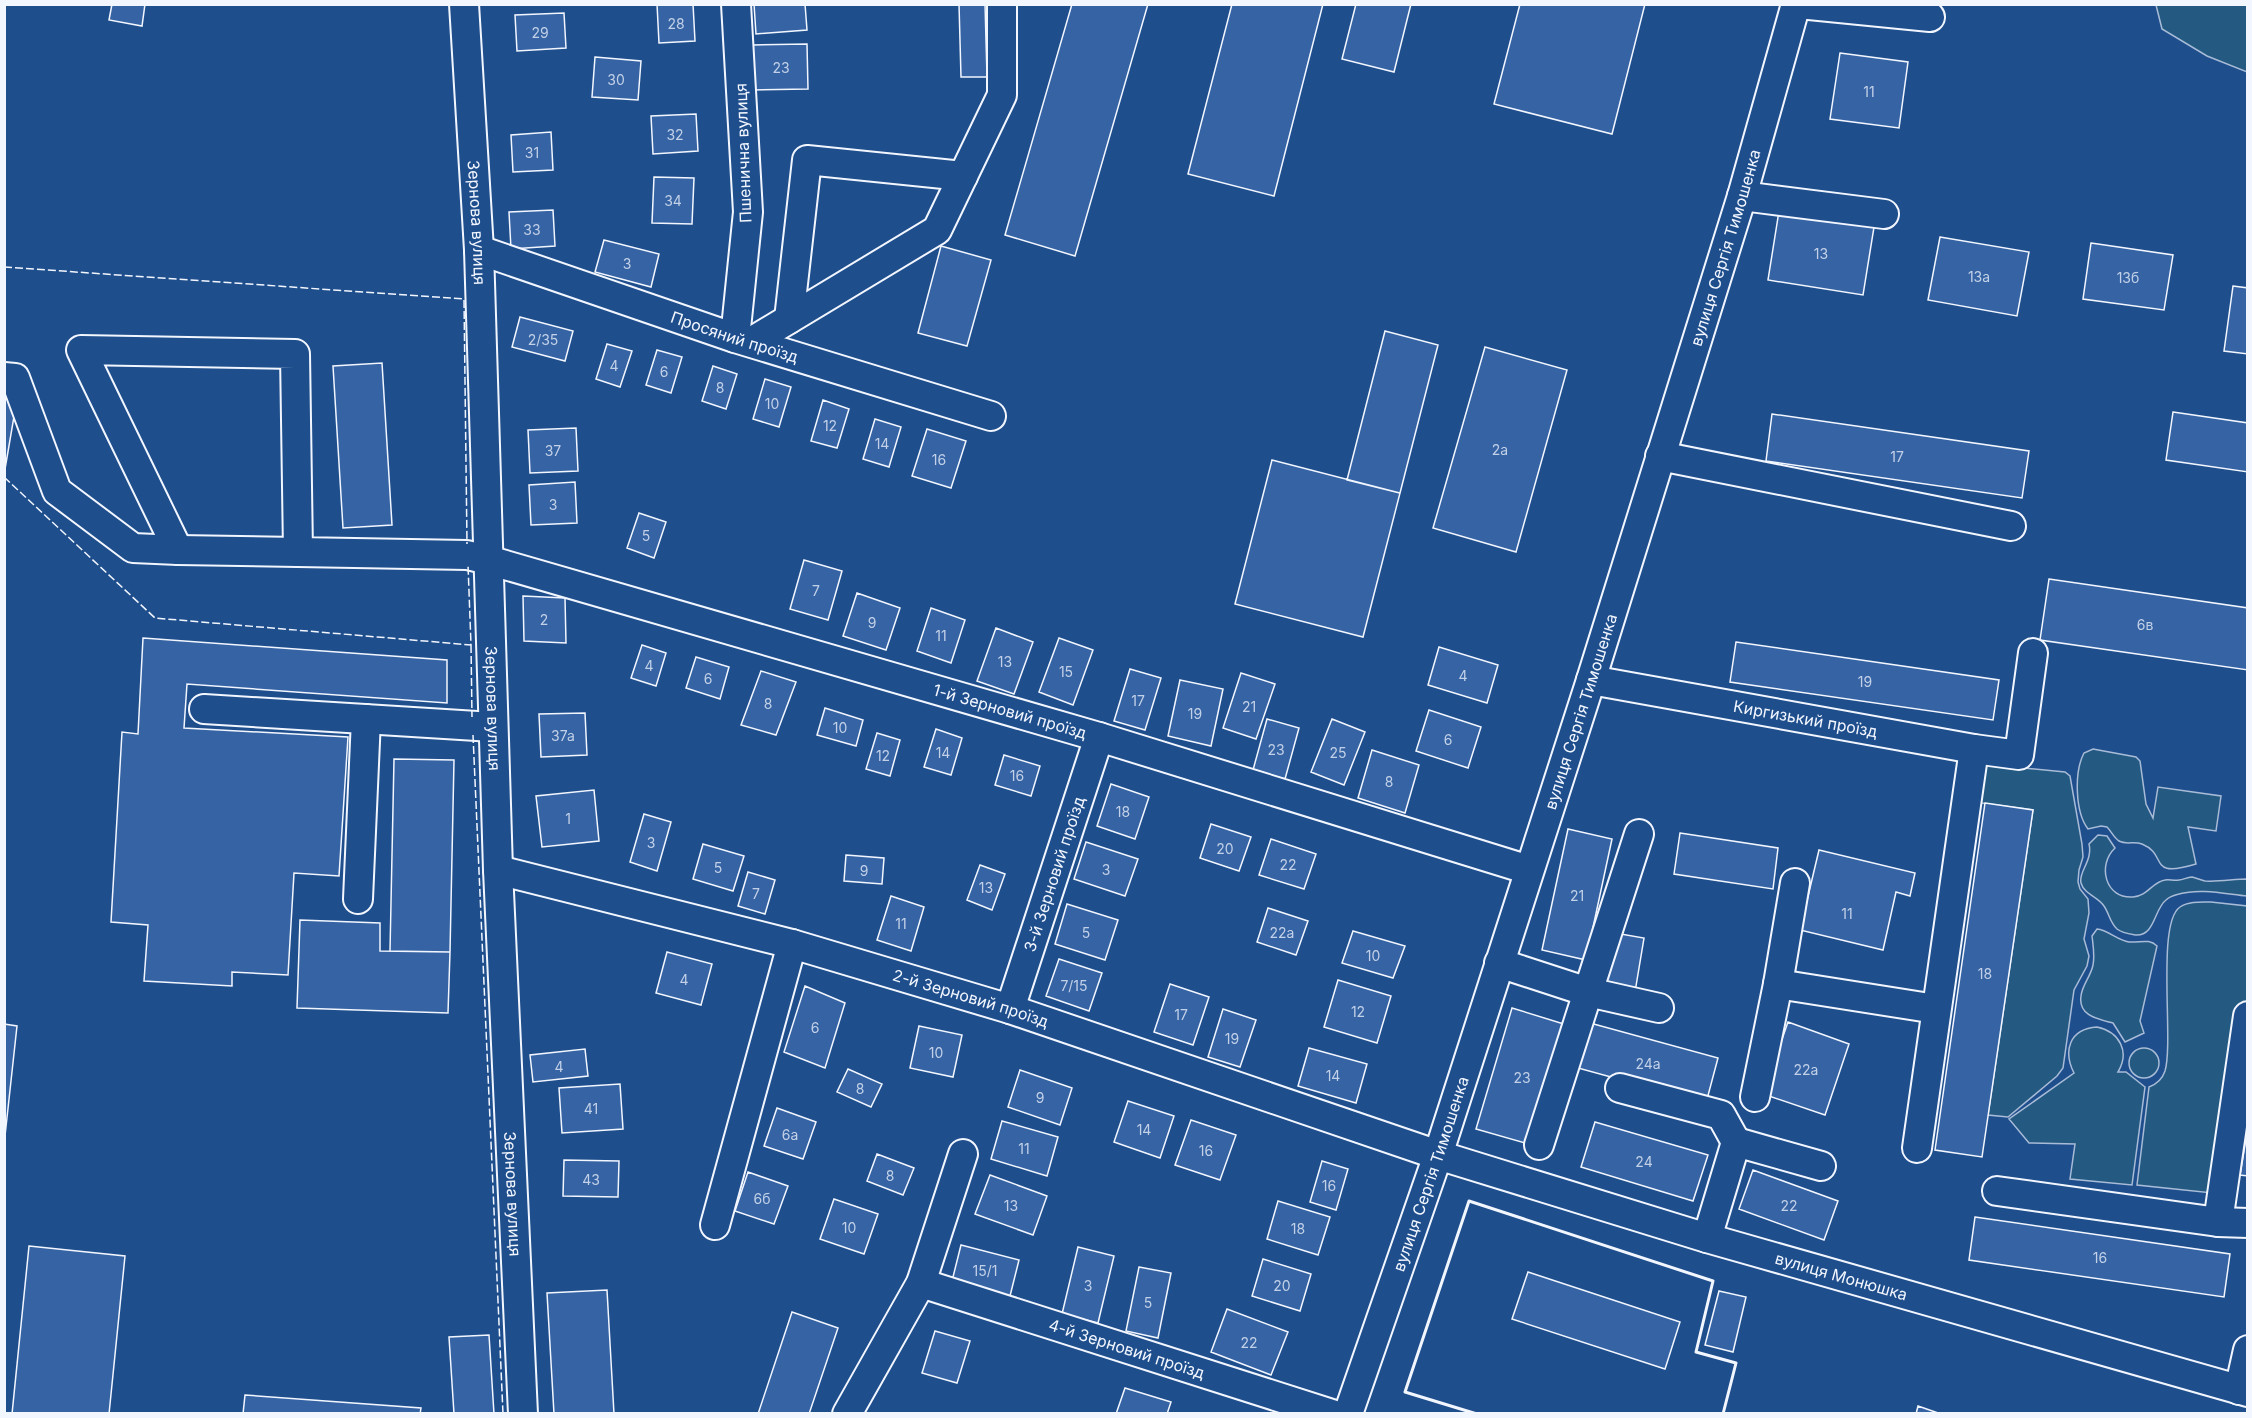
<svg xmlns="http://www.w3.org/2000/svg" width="2252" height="1418" viewBox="0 0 2252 1418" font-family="Inter,sans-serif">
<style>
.green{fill:#245a82;stroke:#a8bbd7;stroke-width:1.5}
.building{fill:#3563a3;stroke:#f2f6ff;stroke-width:1.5}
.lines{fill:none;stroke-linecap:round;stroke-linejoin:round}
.minor-casing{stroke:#f2f6ff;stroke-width:32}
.minor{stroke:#1f4e8c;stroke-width:28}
.fence{stroke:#f2f6ff;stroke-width:1.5;stroke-dasharray:8 3;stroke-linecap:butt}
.wall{stroke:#f2f6ff;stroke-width:3}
.labels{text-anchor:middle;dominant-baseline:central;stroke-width:4.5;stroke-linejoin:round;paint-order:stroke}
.number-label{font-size:14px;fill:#c3d1e8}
.street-label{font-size:16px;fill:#f2f6ff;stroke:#1f4e8c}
</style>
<rect width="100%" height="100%" fill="#1f4e8c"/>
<path class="green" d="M2156,5H2247V72L2207,56L2162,29Z
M2093,749L2136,757L2140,761L2146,804L2153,818L2158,787L2221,796L2216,831L2188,827L2196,864C2146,879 2169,855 2142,844C2134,841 2126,845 2119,841C2114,838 2111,831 2107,827L2101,826L2088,829C2075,812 2074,772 2084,753Z
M1981,764L2065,772L2070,776L2082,844L2083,857L2079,870L2078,882L2080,889L2088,899L2089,913L2084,939L2089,956L2087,966L2074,990L2063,1068L2057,1076L2008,1117L1988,1115L2033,810L1974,802Z
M2098,835L2107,836L2115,848C2097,865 2105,899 2133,897C2148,896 2152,882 2165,880C2169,879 2174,881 2179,880C2183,880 2187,877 2192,877C2196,878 2201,880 2205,881C2219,882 2234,879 2247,879V896C2226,894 2200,888 2179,894C2175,895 2169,897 2166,900C2154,909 2155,937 2135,935C2129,934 2122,933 2117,929C2110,923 2109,913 2104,906C2098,897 2084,894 2081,883C2078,872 2093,861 2089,844Z
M2211,902L2247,906V1016L2222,1194L2137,1185L2149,1087C2157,1084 2162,1080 2165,1071C2174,1041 2156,923 2180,907C2189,901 2201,902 2211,902Z
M2097,929C2108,930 2117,940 2129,942C2140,943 2149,938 2157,946L2140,1021L2144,1033L2125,1042L2113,1023C2098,1019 2078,1016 2081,996C2082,985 2091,976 2093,965C2095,955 2093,945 2092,936Z
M2097,1027C2120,1032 2130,1052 2118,1072H2126L2145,1087L2132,1185L2070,1179L2075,1144L2029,1143L2009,1119L2074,1073C2063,1051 2069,1029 2097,1027Z
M2129 1063a15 15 0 1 1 30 0a15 15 0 1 1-30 0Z"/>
<path class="building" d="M112,4H145L142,26L109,20Z
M657,4H693L695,41L659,43Z
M754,4H805L807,30L756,34Z
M959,4H985L987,77H961Z
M1072,4H1148L1075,256L1005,235Z
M1232,4H1323L1274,196L1188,174Z
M1356,4H1411L1394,72L1342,59Z
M1520,4H1645L1612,134L1494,104Z
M564,13L566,48L517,51L515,15Z
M807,44L808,89L754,90L753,45Z
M1840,53L1908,62L1899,128L1830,119Z
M595,57L641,61L638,100L592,97Z
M696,114L698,151L653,154L651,116Z
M551,132L553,170L513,172L511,135Z
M654,177L694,178L692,224L652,223Z
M553,210L555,246L511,249L509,212Z
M1779,211L1874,227L1863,295L1768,280Z
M1940,237L2029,252L2017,316L1928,300Z
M604,240L659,254L651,287L595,272Z
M2091,243L2173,255L2164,310L2083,299Z
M941,246L991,260L967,346L918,333Z
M2233,286L2248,288V354L2224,351Z
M520,317L573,331L565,361L512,347Z
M1385,331L1438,345L1400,493L1347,480Z
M607,344L632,351L620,387L596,379Z
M1485,347L1567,370L1516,552L1433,528Z
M657,350L682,357L671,393L646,385Z
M382,363L392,525L343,528L333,366Z
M713,366L737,374L726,409L702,401Z
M765,379L791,387L779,427L753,419Z
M4,397L17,399L4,475Z
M823,400L849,409L837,448L811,441Z
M2173,412L2248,423V472L2166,460Z
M1772,414L2029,451L2022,498L1766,461Z
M875,419L901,427L889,467L863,459Z
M576,428L578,471L530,473L528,430Z
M927,429L966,441L951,488L912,476Z
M1272,460L1400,493L1363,637L1235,604Z
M575,482L577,523L531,525L529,485Z
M639,513L666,522L654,558L627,548Z
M804,560L842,571L828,620L790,609Z
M2049,579L2248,608V670L2040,640Z
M857,593L900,608L886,650L843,636Z
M523,596L565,598L566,643L524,641Z
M931,608L965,620L951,663L917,651Z
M996,628L1033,642L1014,694L977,681Z
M143,638L447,660V703L187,684L184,728L348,737L339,876L294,873L288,975L232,972V986L144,981L148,925L111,922L122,732L138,734Z
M1059,638L1093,650L1073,705L1039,692Z
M1736,642L1999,680L1993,720L1730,682Z
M642,645L666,653L656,686L631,678Z
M1439,647L1498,665L1487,703L1428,685Z
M696,657L729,667L720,699L686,688Z
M1130,669L1161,678L1145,730L1114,721Z
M761,671L796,682L776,735L741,725Z
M1241,673L1275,684L1256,739L1223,728Z
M1180,680L1223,689L1211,746L1168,736Z
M825,708L863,720L856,746L817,735Z
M1429,710L1481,727L1468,768L1416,751Z
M585,713L587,755L541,757L539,714Z
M1267,719L1299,728L1285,779L1253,770Z
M1332,719L1365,732L1344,785L1311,772Z
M936,729L962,738L951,775L924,767Z
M877,733L900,740L890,776L866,769Z
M1372,750L1419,765L1405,813L1358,798Z
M1004,755L1040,766L1031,796L995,785Z
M394,759L454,760L450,952L390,951Z
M1111,784L1149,797L1135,839L1097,826Z
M594,790L599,841L542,847L536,796Z
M1985,803L2033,810L1982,1157L1935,1150Z
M644,814L671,822L657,871L630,862Z
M1211,824L1251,837L1239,871L1200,858Z
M1568,829L1612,839L1586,960L1542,950Z
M1680,833L1778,848L1773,889L1674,874Z
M1271,839L1316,854L1304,889L1259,875Z
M1086,842L1138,859L1125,896L1074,879Z
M703,844L744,856L733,891L693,879Z
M1819,850L1915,873L1910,896L1896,892L1883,950L1800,930Z
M846,855L884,858L882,884L844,881Z
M980,865L1005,874L992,910L967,900Z
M748,872L775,880L765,914L738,906Z
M891,896L924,907L911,951L877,940Z
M1067,904L1118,920L1105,960L1055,944Z
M1268,908L1308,921L1296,955L1257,942Z
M300,920L380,923V951L450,952L448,1013L297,1008Z
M1353,931L1405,946L1393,978L1342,963Z
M1615,933L1644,938L1635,992L1606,987Z
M667,952L712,964L701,1005L656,993Z
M1059,959L1102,973L1089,1011L1046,996Z
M1338,980L1391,996L1377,1043L1324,1027Z
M1170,984L1209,997L1193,1045L1154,1032Z
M805,986L845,1003L825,1068L784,1052Z
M1512,1008L1567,1025L1532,1145L1476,1129Z
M1223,1009L1256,1020L1240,1067L1208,1057Z
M1788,1022L1849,1044L1825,1115L1763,1094Z
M1590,1023L1718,1058L1706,1103L1578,1068Z
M4,1024L17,1026L4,1145Z
M919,1026L962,1035L953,1077L910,1068Z
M1309,1048L1367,1064L1356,1103L1298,1086Z
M585,1049L588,1076L533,1082L530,1055Z
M848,1069L882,1084L871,1107L837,1092Z
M1020,1070L1072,1088L1060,1125L1008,1107Z
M620,1084L623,1129L562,1133L559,1088Z
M1128,1101L1174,1116L1160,1158L1114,1142Z
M777,1108L816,1122L803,1159L764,1146Z
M1191,1120L1236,1135L1220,1180L1175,1165Z
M1002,1121L1058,1137L1047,1176L991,1159Z
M1595,1122L1708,1155L1693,1201L1581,1167Z
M2248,1127V1176L2240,1175Z
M877,1154L914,1168L903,1195L867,1181Z
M564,1160L619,1161L618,1197L563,1196Z
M1322,1161L1348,1169L1336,1210L1310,1202Z
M1753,1170L1838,1201L1824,1240L1739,1209Z
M748,1172L788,1186L774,1224L735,1211Z
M990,1175L1047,1196L1033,1235L975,1214Z
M834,1199L878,1214L864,1254L820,1239Z
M1278,1201L1330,1217L1318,1255L1267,1239Z
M1975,1217L2230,1254L2224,1297L1969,1260Z
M961,1245L1019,1260L1010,1296L952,1281Z
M29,1246L125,1256L109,1414H12Z
M1078,1247L1114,1256L1098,1323L1062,1314Z
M1263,1259L1311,1274L1300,1311L1252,1296Z
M1139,1267L1171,1273L1158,1338L1126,1331Z
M1528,1272L1680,1322L1665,1369L1512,1319Z
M607,1290L614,1414H554L547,1293Z
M1719,1291L1746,1297L1733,1352L1705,1345Z
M1227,1309L1288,1332L1271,1375L1211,1352Z
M792,1312L838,1328L809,1414H758Z
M935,1331L970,1341L957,1383L922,1373Z
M489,1335L494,1414H454L449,1337Z
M1125,1388L1171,1402L1167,1414H1116Z
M245,1395L421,1408L420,1414H243Z
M1918,1406L1941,1414H1916Z"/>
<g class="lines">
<g class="minor-casing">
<g id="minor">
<path id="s1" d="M464,4L479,250L498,870L523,1414"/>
<path d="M1799,4L1930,17"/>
<path d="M1742,196L1884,214"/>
<path id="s2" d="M479,250L735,338L991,416"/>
<path d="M789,319L807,160L963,176"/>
<path d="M735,338L748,212L736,4"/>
<path d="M751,342L937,230L1002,95V4"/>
<path id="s3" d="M4,377L15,378L57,491L133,548L178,550L81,350L295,354L298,552L467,555L488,560L1099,737L1529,870"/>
<path d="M1660,456L2011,526"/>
<path d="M178,550L298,552"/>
<path id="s4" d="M1591,680L1974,749L2019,755L2033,653"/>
<path d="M204,709L493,727"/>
<path d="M1639,834L1588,992L1659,1008"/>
<path id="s5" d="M498,870L792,944L1010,1009L1438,1155L1707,1238L2248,1392"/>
<path d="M358,899L366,719"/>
<path d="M1499,963L1588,992L1539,1145"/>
<path d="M1778,984L1795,883"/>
<path id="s6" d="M1010,1009L1099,737"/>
<path d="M1620,1088L1721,1115L1736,1142"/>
<path d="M1755,1097L1778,984L1936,1009"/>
<path d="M1917,1148L1974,749"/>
<path d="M1997,1191L2218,1222L2248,1223"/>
<path d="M2218,1222L2248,1016"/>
<path d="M715,1225L792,944"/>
<path d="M1707,1238L1736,1142L1821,1166"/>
<path id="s7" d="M921,1283L1332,1414"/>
<path d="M2239,1390L2248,1350"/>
<path d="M847,1414L921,1283L963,1154"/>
<path id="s8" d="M1348,1414L1438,1155L1591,680L1742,196L1796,4"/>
</g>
</g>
<use href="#minor" class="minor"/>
<path class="fence" d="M4,267L464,299L467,544
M4,477L155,618L471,645L468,565
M471,645L472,717
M473,735L503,1414"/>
<path class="wall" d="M1477,1414L1405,1392L1469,1201L1713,1281L1696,1352L1736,1363L1723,1414"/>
</g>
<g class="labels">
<g class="number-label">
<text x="676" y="23">28</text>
<text x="540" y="32">29</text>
<text x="781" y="67">23</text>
<text x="616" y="79">30</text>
<text x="1869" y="91">11</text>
<text x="675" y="134">32</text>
<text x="532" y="152">31</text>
<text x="673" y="200">34</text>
<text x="532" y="229">33</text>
<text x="1821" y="253">13</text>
<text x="627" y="263">3</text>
<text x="1979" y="276">13а</text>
<text x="2128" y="277">13б</text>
<text x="543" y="339">2/35</text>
<text x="614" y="365">4</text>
<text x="664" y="371">6</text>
<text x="720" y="387">8</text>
<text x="772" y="403">10</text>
<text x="830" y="425">12</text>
<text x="882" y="443">14</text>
<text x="1500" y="449">2а</text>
<text x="553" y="450">37</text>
<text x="1897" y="456">17</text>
<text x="939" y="459">16</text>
<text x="553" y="504">3</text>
<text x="646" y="535">5</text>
<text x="816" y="590">7</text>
<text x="544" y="619">2</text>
<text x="872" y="622">9</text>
<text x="2145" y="624">6в</text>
<text x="941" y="635">11</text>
<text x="1005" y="661">13</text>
<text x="649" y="665">4</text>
<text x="1066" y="671">15</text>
<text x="1463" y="675">4</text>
<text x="708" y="678">6</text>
<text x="1865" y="681">19</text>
<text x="1138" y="700">17</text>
<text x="768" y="703">8</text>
<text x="1249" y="706">21</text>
<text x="1195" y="713">19</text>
<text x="840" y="727">10</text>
<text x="563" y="735">37а</text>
<text x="1448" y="739">6</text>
<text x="1276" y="749">23</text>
<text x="943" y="752">14</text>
<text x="1338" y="752">25</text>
<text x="883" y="755">12</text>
<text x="1017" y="775">16</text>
<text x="1389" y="781">8</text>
<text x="1123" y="811">18</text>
<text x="568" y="818">1</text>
<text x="651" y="842">3</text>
<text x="1225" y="848">20</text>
<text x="1288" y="864">22</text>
<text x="718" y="867">5</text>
<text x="1106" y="869">3</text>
<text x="864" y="870">9</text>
<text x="986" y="887">13</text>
<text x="756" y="893">7</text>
<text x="1577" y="895">21</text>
<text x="1847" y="913">11</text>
<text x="901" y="923">11</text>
<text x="1086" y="932">5</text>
<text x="1282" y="932">22а</text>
<text x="1373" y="955">10</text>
<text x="1985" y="973">18</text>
<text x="684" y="979">4</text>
<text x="1074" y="985">7/15</text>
<text x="1358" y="1011">12</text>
<text x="1181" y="1014">17</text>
<text x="815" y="1027">6</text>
<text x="1232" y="1038">19</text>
<text x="936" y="1052">10</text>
<text x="1648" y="1063">24а</text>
<text x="559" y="1066">4</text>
<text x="1806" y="1069">22а</text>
<text x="1333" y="1075">14</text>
<text x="1522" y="1077">23</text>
<text x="860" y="1088">8</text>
<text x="1040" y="1097">9</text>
<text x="591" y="1108">41</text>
<text x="1144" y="1129">14</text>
<text x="790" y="1134">6а</text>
<text x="1024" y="1148">11</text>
<text x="1206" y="1150">16</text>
<text x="1644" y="1161">24</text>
<text x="890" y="1175">8</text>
<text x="591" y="1179">43</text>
<text x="1329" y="1185">16</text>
<text x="762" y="1198">6б</text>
<text x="1011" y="1205">13</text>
<text x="1789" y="1205">22</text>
<text x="849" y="1227">10</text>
<text x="1298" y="1228">18</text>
<text x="2100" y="1257">16</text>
<text x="985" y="1270">15/1</text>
<text x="1088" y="1285">3</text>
<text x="1282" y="1285">20</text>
<text x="1148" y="1302">5</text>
<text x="1249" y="1342">22</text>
</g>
<g class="street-label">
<text transform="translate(743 153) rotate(-92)">Пшенична вулиця</text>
<text stroke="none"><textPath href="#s1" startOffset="219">Зернова вулиця</textPath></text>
<text stroke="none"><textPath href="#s8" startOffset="1226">вулиця Сергія Тимошенка</textPath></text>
<text stroke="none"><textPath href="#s2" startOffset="270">Просяний проїзд</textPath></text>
<text stroke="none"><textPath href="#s1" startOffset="705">Зернова вулиця</textPath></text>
<text stroke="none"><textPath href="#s3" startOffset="1640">1-й Зерновий проїзд</textPath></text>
<text stroke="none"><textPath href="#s8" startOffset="740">вулиця Сергія Тимошенка</textPath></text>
<text stroke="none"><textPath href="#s4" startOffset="218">Киргизький проїзд</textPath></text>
<text stroke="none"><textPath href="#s6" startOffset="142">3-й Зерновий проїзд</textPath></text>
<text stroke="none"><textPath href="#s5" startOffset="490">2-й Зерновий проїзд</textPath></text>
<text stroke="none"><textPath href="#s8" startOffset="254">вулиця Сергія Тимошенка</textPath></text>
<text stroke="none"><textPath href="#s1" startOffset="1191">Зернова вулиця</textPath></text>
<text stroke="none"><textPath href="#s5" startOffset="1404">вулиця Монюшка</textPath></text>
<text stroke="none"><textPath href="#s7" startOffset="216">4-й Зерновий проїзд</textPath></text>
</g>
</g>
<rect width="2252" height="1418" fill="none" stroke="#f2f6ff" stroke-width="12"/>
</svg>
